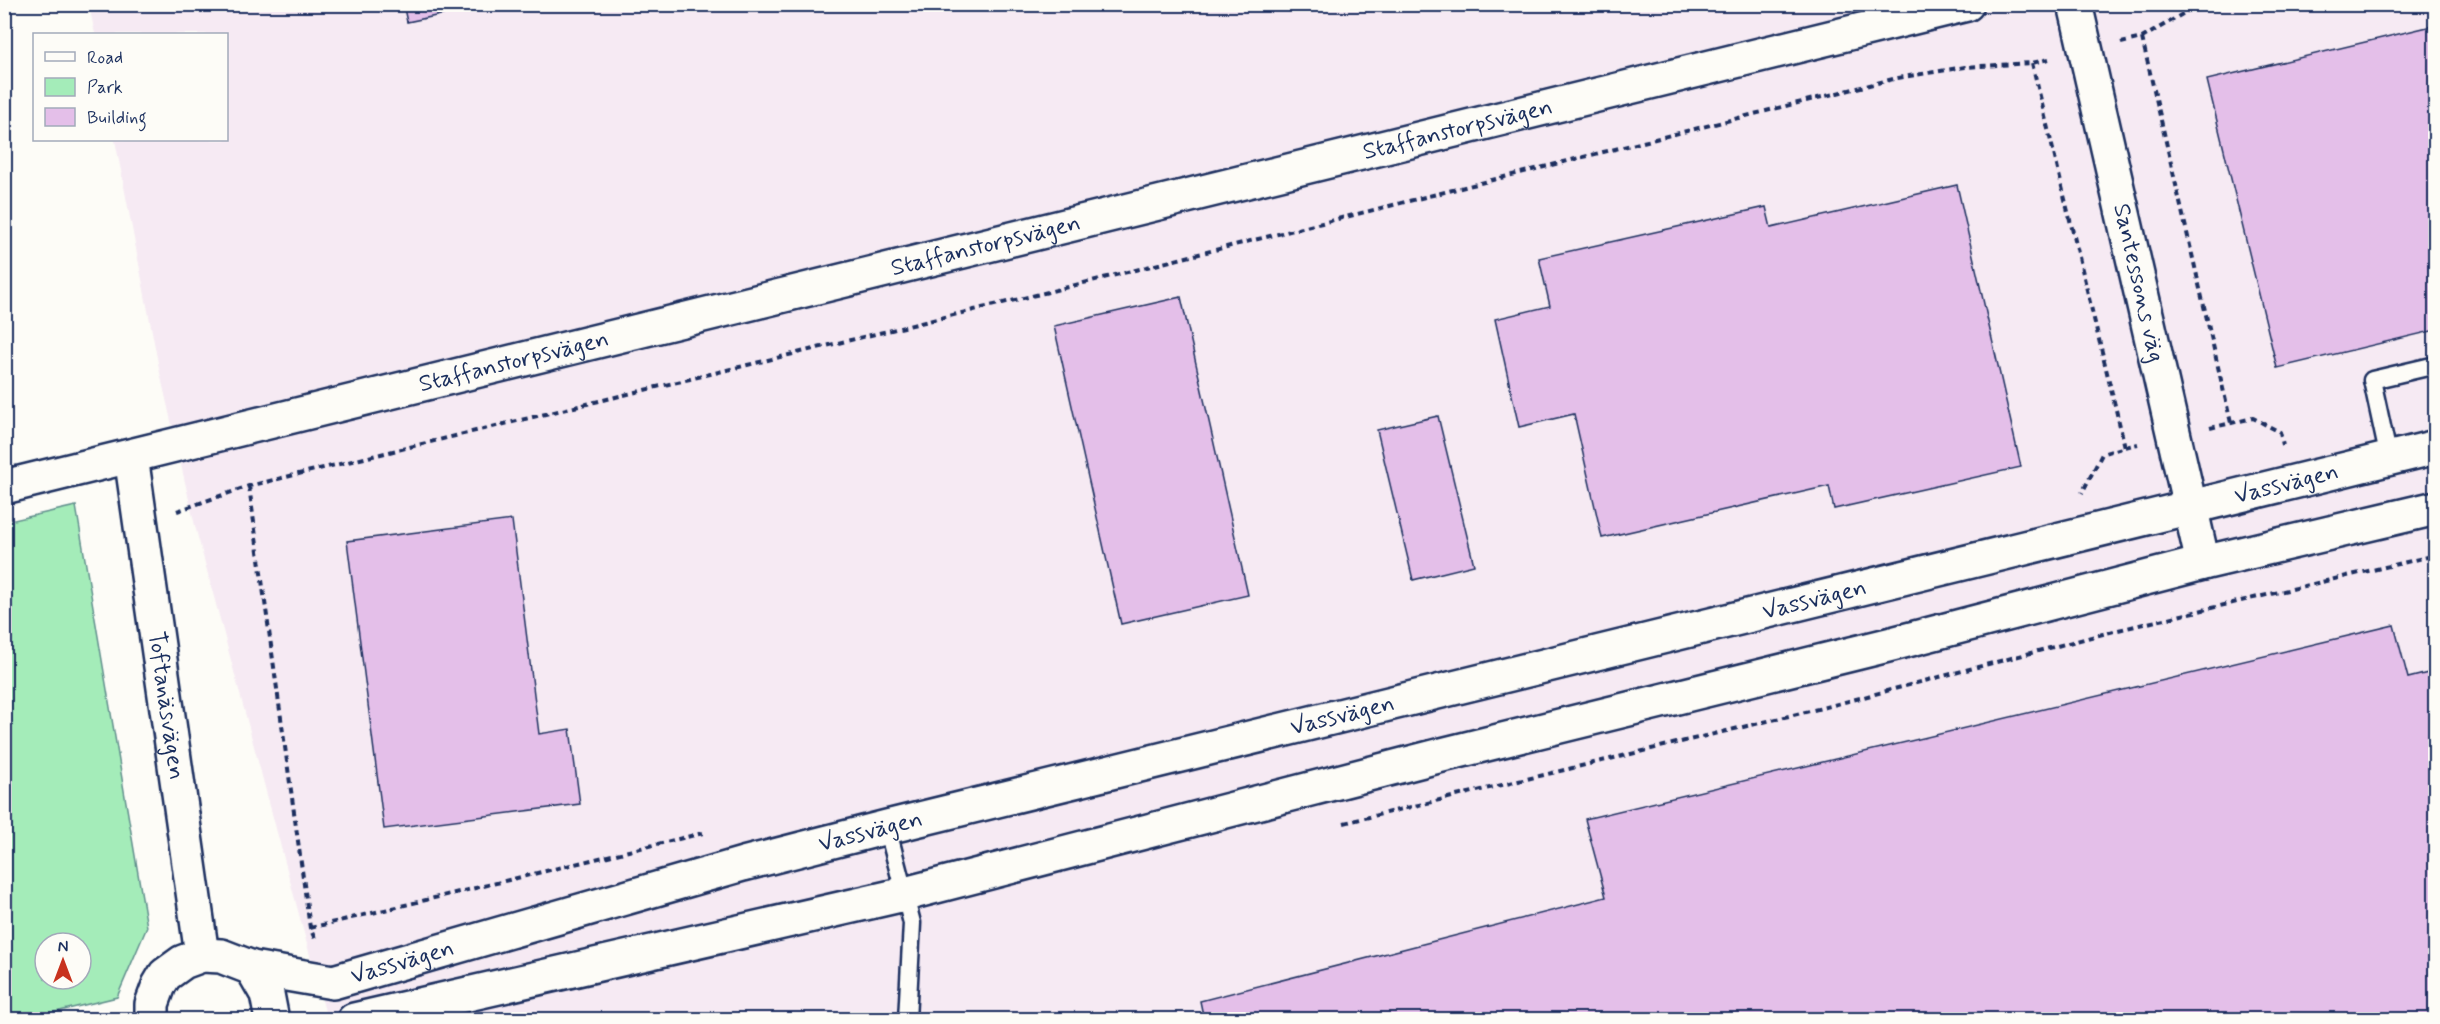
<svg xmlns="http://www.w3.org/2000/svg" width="2440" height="1024" viewBox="0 0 2440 1024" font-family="Mynerve,sans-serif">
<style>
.built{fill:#f6eaf3}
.green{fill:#a4ecb9;stroke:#608e8c;stroke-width:1.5;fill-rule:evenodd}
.building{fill:#e4bfe9;stroke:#1b2f5e;stroke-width:1.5}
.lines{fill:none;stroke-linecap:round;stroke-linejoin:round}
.service-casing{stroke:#1b2f5e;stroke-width:21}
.minor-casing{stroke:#1b2f5e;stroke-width:38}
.tertiary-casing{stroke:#1b2f5e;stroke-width:38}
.path{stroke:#1b2f5e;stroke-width:4;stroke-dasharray:6 4.5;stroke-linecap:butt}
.service{stroke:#fdfcf7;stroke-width:16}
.minor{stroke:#fdfcf7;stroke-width:33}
.tertiary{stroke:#fdfcf7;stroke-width:33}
.labels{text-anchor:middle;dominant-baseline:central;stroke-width:5;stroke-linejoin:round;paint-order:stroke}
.street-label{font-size:24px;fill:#1b2f5e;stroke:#fdfcf7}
</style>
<rect width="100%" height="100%" fill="#fdfcf7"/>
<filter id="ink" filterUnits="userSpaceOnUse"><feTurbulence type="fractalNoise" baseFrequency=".0167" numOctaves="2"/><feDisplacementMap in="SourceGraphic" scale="12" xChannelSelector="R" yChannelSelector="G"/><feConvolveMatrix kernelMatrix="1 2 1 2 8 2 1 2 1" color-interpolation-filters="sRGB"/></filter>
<g filter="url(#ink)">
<path class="built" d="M89,5H2435V1019H327L195,526L160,373L115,140H226V34H95Z"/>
<path class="green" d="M76,506L147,927L117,997L27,1019H5V522ZM45,943H81V979H45Z"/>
<path class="building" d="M403,4H493L407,22Z
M2436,25V330L2277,368L2207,80Z
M1957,185L2021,467L1834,509L1829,486L1602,538L1574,414L1519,427L1495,319L1550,306L1539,258L1766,207L1771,228Z
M1181,297L1248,595L1121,624L1054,326Z
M1438,416L1474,565L1413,580L1377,430Z
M512,520L539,734L570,729L580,804L384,829L347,541Z
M2394,625L2408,678L2436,671V1020H1204L1200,1001L1606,897L1585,819Z"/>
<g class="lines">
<g class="service-casing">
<path id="service" d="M2389,459L2372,380L2436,365
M887,827L912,923L907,1020"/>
</g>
<g class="minor-casing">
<g id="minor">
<path id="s1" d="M2075,4L2203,563"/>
<path id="s2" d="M131,456L202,955"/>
<path id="s3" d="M4,487L1967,4"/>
</g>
</g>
<g class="tertiary-casing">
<g id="tertiary">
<path d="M252,968L267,994L272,1020"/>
<path id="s4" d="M152,1020V1004L159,985L165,975L183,962L202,955L221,956L252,968L333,982L743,864L887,827L2436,447"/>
<path d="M354,1020L905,894L1438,756L1892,644L2203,563L2436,508"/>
</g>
</g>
<path class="path" d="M2142,38L2231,423
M2121,43L2142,38L2196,6L2203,4
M2032,63L2125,447L2102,454L2082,493
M2210,428L2253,418L2280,432L2283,445
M2125,447L2138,444
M249,486L310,928L316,941
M177,511L249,486L1044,293L1897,78L1965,67L2032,63L2049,59
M1344,823L1822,708L2114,631L2436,555
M310,928L703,833"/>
<use href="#service" class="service"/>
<use href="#minor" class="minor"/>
<use href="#tertiary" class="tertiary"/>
</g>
</g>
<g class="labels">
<g class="street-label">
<text stroke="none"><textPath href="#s3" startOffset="1497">Staffanstorpsvägen</textPath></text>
<text stroke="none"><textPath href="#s3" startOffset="1011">Staffanstorpsvägen</textPath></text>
<text stroke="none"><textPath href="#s1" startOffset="286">Santessons väg</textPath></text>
<text stroke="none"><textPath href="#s3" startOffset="525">Staffanstorpsvägen</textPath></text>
<text stroke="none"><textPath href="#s4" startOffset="2241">Vassvägen</textPath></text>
<text stroke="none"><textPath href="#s4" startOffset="1755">Vassvägen</textPath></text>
<text stroke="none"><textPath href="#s2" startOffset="252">Toftanäsvägen</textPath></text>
<text stroke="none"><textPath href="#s4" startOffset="1269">Vassvägen</textPath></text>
<text stroke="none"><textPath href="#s4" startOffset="783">Vassvägen</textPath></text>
<text stroke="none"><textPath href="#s4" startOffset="297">Vassvägen</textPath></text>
</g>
</g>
<rect width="2440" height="1024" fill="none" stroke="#fdfcf7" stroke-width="24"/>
<rect x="12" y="12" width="2416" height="1000" fill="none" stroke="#1b2f5e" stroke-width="2" filter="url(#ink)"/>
<rect x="33" y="33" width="195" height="108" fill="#fdfcf7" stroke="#a3aaba" stroke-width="1.5"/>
<rect x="45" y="52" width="30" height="9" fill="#fdfcf7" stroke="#a3aaba" stroke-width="1.5"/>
<text x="87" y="63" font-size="18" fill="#1b2f5e">Road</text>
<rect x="45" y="78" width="30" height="18" fill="#a4ecb9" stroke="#a3aaba" stroke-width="1.5"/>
<text x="87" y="93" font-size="18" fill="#1b2f5e">Park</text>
<rect x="45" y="108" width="30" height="18" fill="#e4bfe9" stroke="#a3aaba" stroke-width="1.5"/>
<text x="87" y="123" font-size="18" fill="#1b2f5e">Building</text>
<g transform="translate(63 961)"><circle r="28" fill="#fdfcf7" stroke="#a3aaba" stroke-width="1.5"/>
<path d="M0-4.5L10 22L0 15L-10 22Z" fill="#c8321e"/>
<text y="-9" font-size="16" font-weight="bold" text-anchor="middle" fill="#1b2f5e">N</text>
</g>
</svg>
